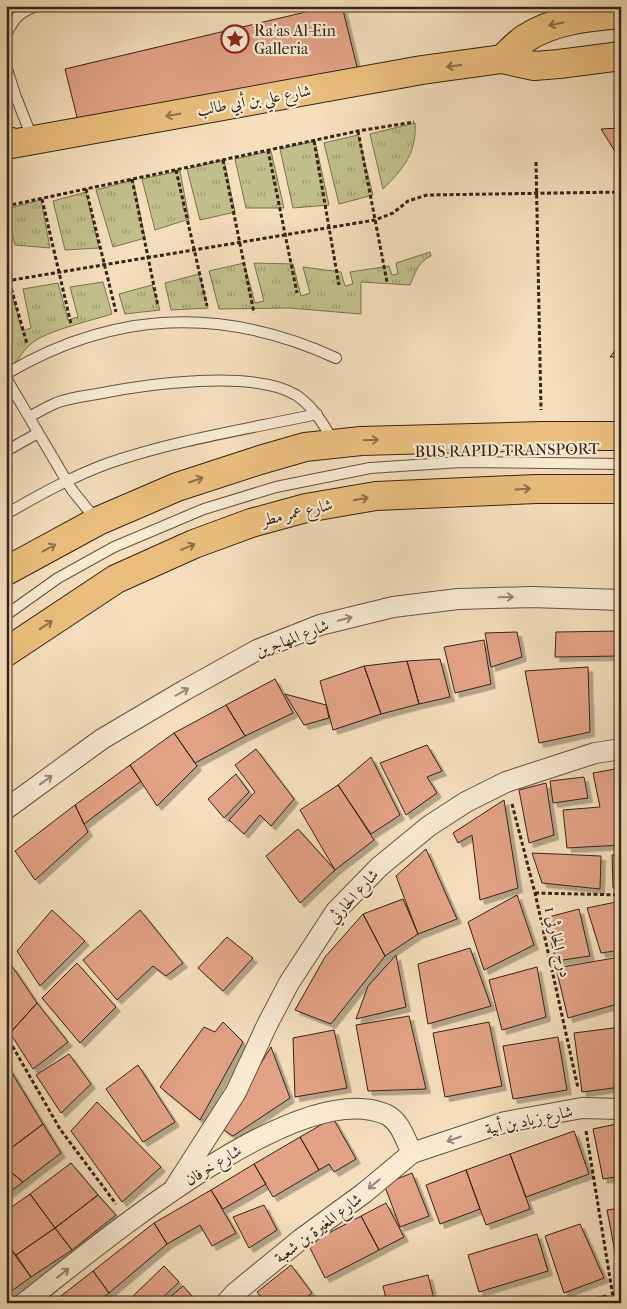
<svg xmlns="http://www.w3.org/2000/svg" width="627" height="1309" viewBox="0 0 627 1309" font-family="'IM FELL French Canon',Amiri,serif">
<style>
.park{fill:url(#park-tufts);stroke:#7c7250}
.building{fill:#e2a287;stroke:#382315;filter:url(#shadow)}
.lines{fill:none;stroke-linecap:round;stroke-linejoin:round}
.service-casing{stroke:#67523f;stroke-width:12}
.minor-casing{stroke:#67523f;stroke-width:22}
.primary-casing{stroke:#382315;stroke-width:30}
.trunk-casing{stroke:#382315;stroke-width:30}
.path{stroke:#382315;stroke-width:3;stroke-dasharray:4 2.5;stroke-linecap:butt}
.service{stroke:#f8ead3;stroke-width:10}
.minor{stroke:#f8ead3;stroke-width:20}
.primary{stroke:#eabf7e;stroke-width:28}
.trunk{stroke:#eabf7e;stroke-width:28}
.oneway{stroke:#91714a}
.oneway2{stroke:#988674}
.labels{text-anchor:middle;dominant-baseline:central;stroke-width:4.5;stroke-linejoin:round;paint-order:stroke}
.poi-label{font-size:16px;fill:#382315;stroke:#f8ead3;text-anchor:start}
.street-label{font-size:16px;fill:#382315;stroke:#f8ead3}
</style>
<defs>
<pattern id="park-tufts" width="24" height="20" patternUnits="userSpaceOnUse" patternTransform="scale(1.25)"><rect width="24" height="20" fill="#c1c08c"/><path d="M3 7l-1-3M5 7V3M7 7l1-3M15 17l-1-3M17 17v-4M19 17l1-3" fill="none" stroke="#9e9c71"/></pattern>
<filter id="shadow"><feDropShadow dx="4.5" dy="4.5" stdDeviation="0" flood-color="#0004"/></filter>
</defs>
<rect width="100%" height="100%" fill="#f4debc"/>
<filter id="stains"><feTurbulence type="fractalNoise" baseFrequency=".004" numOctaves="4"/><feColorMatrix values="0 0 0 0 .2 0 0 0 0 .09 0 0 0 0 .02 0 0 0 .5 -.17"/></filter>
<radialGradient id="worn" r=".72"><stop offset=".6" stop-color="#630" stop-opacity="0"/><stop offset="1" stop-color="#630" stop-opacity=".3"/></radialGradient>
<path class="park" d="M415,123C417,153 403,169 383,189L370,134Z
M358,135L373,195L339,204L324,143Z
M315,141L329,205L293,208L280,149Z
M271,151L284,208H246L235,159Z
M224,160L235,212L200,220L187,169Z
M180,171L189,219L155,230L142,179Z
M133,180L145,238L113,247L96,190Z
M86,192L99,248L65,250L53,201Z
M41,200L50,248L15,245L6,209Z
M430,252L431,256C418,262 415,273 410,285L361,282V314L289,308L219,309L209,271L244,263L255,303L264,301L254,263L293,264L301,296L310,293L303,267L341,272L345,286L353,284L350,272L389,266L392,275L398,274L396,263Z
M199,274L208,308L171,310L165,283Z
M103,282L112,314C93,320 46,331 32,343C19,353 12,371 6,386V287H10L22,331L31,328L23,289L58,283L68,320L78,317L70,287Z
M152,285L160,310L125,314L119,294Z"/>
<path class="building" d="M331,6H342L358,71L79,125L65,69Z
M621,128V161L601,129Z
M621,343V357H610Z
M621,631V656L555,657L556,632Z
M517,632L522,657L491,667L485,633Z
M484,640L491,684L455,693L444,647Z
M440,659L450,697L419,704L407,661Z
M407,661L419,704L381,714L364,666Z
M364,666L381,714L333,730L320,681Z
M588,667L590,732L539,743L525,671Z
M275,679L293,713L245,736L226,705Z
M285,694L326,705L329,718L304,725Z
M226,705L245,736L195,763L174,733Z
M174,733L197,766L157,806L130,765Z
M427,745L442,771L427,777L437,793L406,815L380,763Z
M256,749L294,799L271,826L260,815L244,834L229,820L255,792L235,765Z
M371,757L400,815L371,834L338,785Z
M130,765L141,781L84,824L75,805Z
M621,768V845L567,848L563,810L600,807L593,773Z
M236,774L249,792L224,818L208,799Z
M584,777L588,798L553,803L550,781Z
M546,783L554,835L529,843L519,790Z
M338,785L374,840L335,870L300,810Z
M504,800L518,888L480,900L472,835L458,843L453,833Z
M75,805L88,832L35,880L15,851Z
M298,829L335,870L300,903L266,856Z
M426,849L457,919L418,934L396,876Z
M532,853L601,856L600,889L542,883Z
M612,855H621V888H613Z
M517,895L534,945L484,970L468,922Z
M403,899L418,934L385,956L363,914Z
M621,901V950L601,953L587,908Z
M579,909L590,956L556,961L545,918Z
M52,910L85,941L40,986L17,951Z
M140,910L183,963L166,976L153,966L117,1000L83,960Z
M363,914L385,956L331,1024L295,1010L325,957Z
M227,937L253,958L223,991L198,968Z
M470,948L491,1006L428,1024L418,964Z
M396,955L406,1007L356,1019L368,986Z
M620,957L621,1003L568,1018L556,968Z
M77,963L116,1007L80,1043L42,998Z
M12,966L37,1003L10,1033L6,1027V971Z
M537,967L546,1017L502,1030L489,980Z
M37,1003L68,1042L33,1069L10,1033Z
M409,1016L426,1089L368,1091L356,1025Z
M223,1022L243,1042L200,1120L160,1087L204,1027L215,1032Z
M489,1022L502,1086L445,1097L433,1033Z
M621,1027V1087L582,1092L574,1033Z
M334,1030L347,1088L295,1097L293,1038Z
M558,1037L567,1090L513,1099L503,1046Z
M271,1047L290,1098L233,1136L221,1128Z
M69,1054L91,1084L61,1113L36,1075Z
M6,1063L43,1124L6,1152Z
M138,1065L175,1122L143,1142L106,1089Z
M97,1102L161,1167L122,1202L71,1131Z
M333,1118L356,1159L334,1172L329,1164L319,1170L300,1137Z
M621,1123V1176L603,1179L593,1129Z
M43,1124L61,1153L23,1182L6,1168V1152Z
M574,1131L589,1174L526,1197L510,1154Z
M300,1137L319,1170L273,1197L254,1164Z
M510,1154L530,1209L486,1225L466,1170Z
M71,1163L98,1195L55,1228L30,1194Z
M254,1164L266,1184L223,1209L211,1190Z
M6,1168L23,1182L6,1195Z
M466,1170L480,1209L440,1224L426,1185Z
M412,1173L429,1216L400,1227L384,1184Z
M211,1190L236,1233L212,1246L200,1225L167,1244L154,1223Z
M30,1194L55,1228L16,1255L6,1242V1211Z
M98,1195L116,1215L72,1250L55,1228Z
M386,1203L404,1237L379,1250L361,1216Z
M264,1205L277,1230L249,1248L233,1217Z
M621,1208V1267L618,1268L607,1210Z
M361,1216L379,1250L325,1278L308,1244Z
M154,1223L167,1244L109,1293L93,1271Z
M580,1224L604,1278L564,1293L545,1236Z
M55,1228L72,1250L31,1277L16,1255Z
M537,1234L548,1271L479,1292L468,1255Z
M6,1243L31,1277L6,1295Z
M291,1265L312,1293L299,1303H266L257,1292Z
M164,1266L179,1282L157,1303H132L130,1299Z
M93,1271L109,1293L96,1303H52Z
M428,1275L435,1303H387L383,1286Z
M183,1286L198,1303H163Z
M606,1295L608,1303H575Z"/>
<g class="lines">
<g class="service-casing">
<path id="service" d="M6,35C14,18 19,12 37,6
M6,66L16,97L33,140
M6,374C114,310 223,306 336,358
M6,378L72,490L97,521
M29,417C38,412 47,407 56,403C69,398 84,396 97,394C146,384 253,369 296,395C314,407 323,424 334,442
M6,451L38,433
M6,514C39,495 73,476 109,463C176,440 248,429 317,414
M6,615L58,578L114,547L204,509L276,487L370,468L461,462L621,464"/>
</g>
<g class="minor-casing">
<path id="minor" d="M6,809L102,739L185,690L257,650L320,625L393,607L458,599L531,597L621,600
M175,1187L236,1092L267,1025L289,983L336,911L379,867L429,826L466,802L506,782L595,753L621,749
M24,1303C93,1250 296,1076 385,1114C400,1120 405,1139 412,1153
M226,1303L235,1293L301,1239L364,1193L412,1153L505,1122L582,1108L621,1109"/>
</g>
<g class="primary-casing">
<path id="primary" d="M502,59C510,52 517,44 526,38C554,20 588,17 621,14
M6,145L422,70L502,59L534,66L559,64L621,56
M6,571L98,521L177,487L260,460L305,447L361,441L542,436H621
M6,652L116,579L194,544L251,523L306,508L376,496L536,489H621"/>
</g>
<g class="trunk-casing">
<path id="trunk" d="M6,140L14,143"/>
</g>
<path class="path" d="M358,131L387,282
M314,141L339,285
M268,150L297,293
M223,160L254,313
M536,162L541,410
M176,170L207,306
M132,179L158,306
M86,189L116,312
M42,199L71,324
M6,206L358,131L414,122
M6,270L27,344
M6,281L375,220L393,213L408,201L427,195L621,192
M512,804L535,893L578,1088
M535,893L621,895
M6,1035L60,1129L116,1204
M586,1131L614,1303"/>
<use href="#service" class="service"/>
<use href="#minor" class="minor"/>
<use href="#primary" class="primary"/>
<use href="#trunk" class="trunk"/>
</g>
<defs><path id="oneway-shaft" d="M-6 0H5M1.5-3L5.5 0L1.5 3" fill="none" stroke-width="1.6" stroke-linecap="round" stroke-linejoin="round" transform="scale(1.25)"/></defs>
<g class="oneway">
<use href="#oneway-shaft" transform="translate(556 24) rotate(168)"/>
<use href="#oneway-shaft" transform="translate(454 66) rotate(173)"/>
<use href="#oneway-shaft" transform="translate(173 115) rotate(170)"/>
<use href="#oneway-shaft" transform="translate(371 440) rotate(-2)"/>
<use href="#oneway-shaft" transform="translate(196 480) rotate(-19)"/>
<use href="#oneway-shaft" transform="translate(523 489) rotate(-3)"/>
<use href="#oneway-shaft" transform="translate(361 499) rotate(-10)"/>
<use href="#oneway-shaft" transform="translate(188 547) rotate(-23)"/>
<use href="#oneway-shaft" transform="translate(49 548) rotate(-28)"/>
<use href="#oneway-shaft" transform="translate(46 625) rotate(-33)"/>
</g>
<g class="oneway2">
<use href="#oneway-shaft" transform="translate(506 597) rotate(-1)"/>
<use href="#oneway-shaft" transform="translate(345 619) rotate(-14)"/>
<use href="#oneway-shaft" transform="translate(182 692) rotate(-30)"/>
<use href="#oneway-shaft" transform="translate(46 780) rotate(-36)"/>
<use href="#oneway-shaft" transform="translate(454 1139) rotate(161)"/>
<use href="#oneway-shaft" transform="translate(374 1184) rotate(140)"/>
<use href="#oneway-shaft" transform="translate(63 1273) rotate(-38)"/>
</g>
<defs>
<g id="sight-ring" transform="scale(1.4375)"><circle r="9.5" fill="#f8ead3" stroke="#8f2418" stroke-width="1.5"/><path d="M0-6L1.8-2.2L6-1.7L2.9 1.2L3.7 5.4L0 3.3L-3.7 5.4L-2.9 1.2L-6-1.7L-1.8-2.2Z" fill="#8f2418"/></g>
</defs>
<g fill-rule="evenodd">
<use href="#sight-ring" x="235" y="39"/>
</g>
<g class="labels">
<g class="poi-label">
<text x="254" y="30">Ra'as Al-Ein<tspan x="254" dy="18">Galleria</tspan></text>
</g>
<g class="street-label">
<text transform="translate(254 100) rotate(-10)">شارع علي بن أبي طالب</text>
<text transform="translate(507 450) rotate(-1)">BUS RAPID TRANSPORT</text>
<text transform="translate(297 512) rotate(-13)">شارع عمر مطر</text>
<text transform="translate(292 638) rotate(-21)">شارع المهاجرين</text>
<text transform="translate(353 896) rotate(-48)">شارع الحارثي</text>
<text transform="translate(558 942) rotate(77)">درج الحارثي 1</text>
<text transform="translate(529 1120) rotate(-12)">شارع زياد بن أبية</text>
<text transform="translate(213 1165) rotate(-31)">شارع خرفان</text>
<text transform="translate(318 1228) rotate(-37)">شارع المغيرة بن شعبة</text>
</g>
</g>
<rect width="627" height="1309" fill="none" stroke="#f4debc" stroke-width="25"/>
<rect x="8" y="8" width="612" height="1294" fill="none" stroke="#382315" stroke-width="2.5"/>
<rect x="12" y="12" width="602" height="1284" fill="none" stroke="#382315"/>
<rect width="100%" height="100%" filter="url(#stains)"/>
<rect width="100%" height="100%" fill="url(#worn)"/>
</svg>
